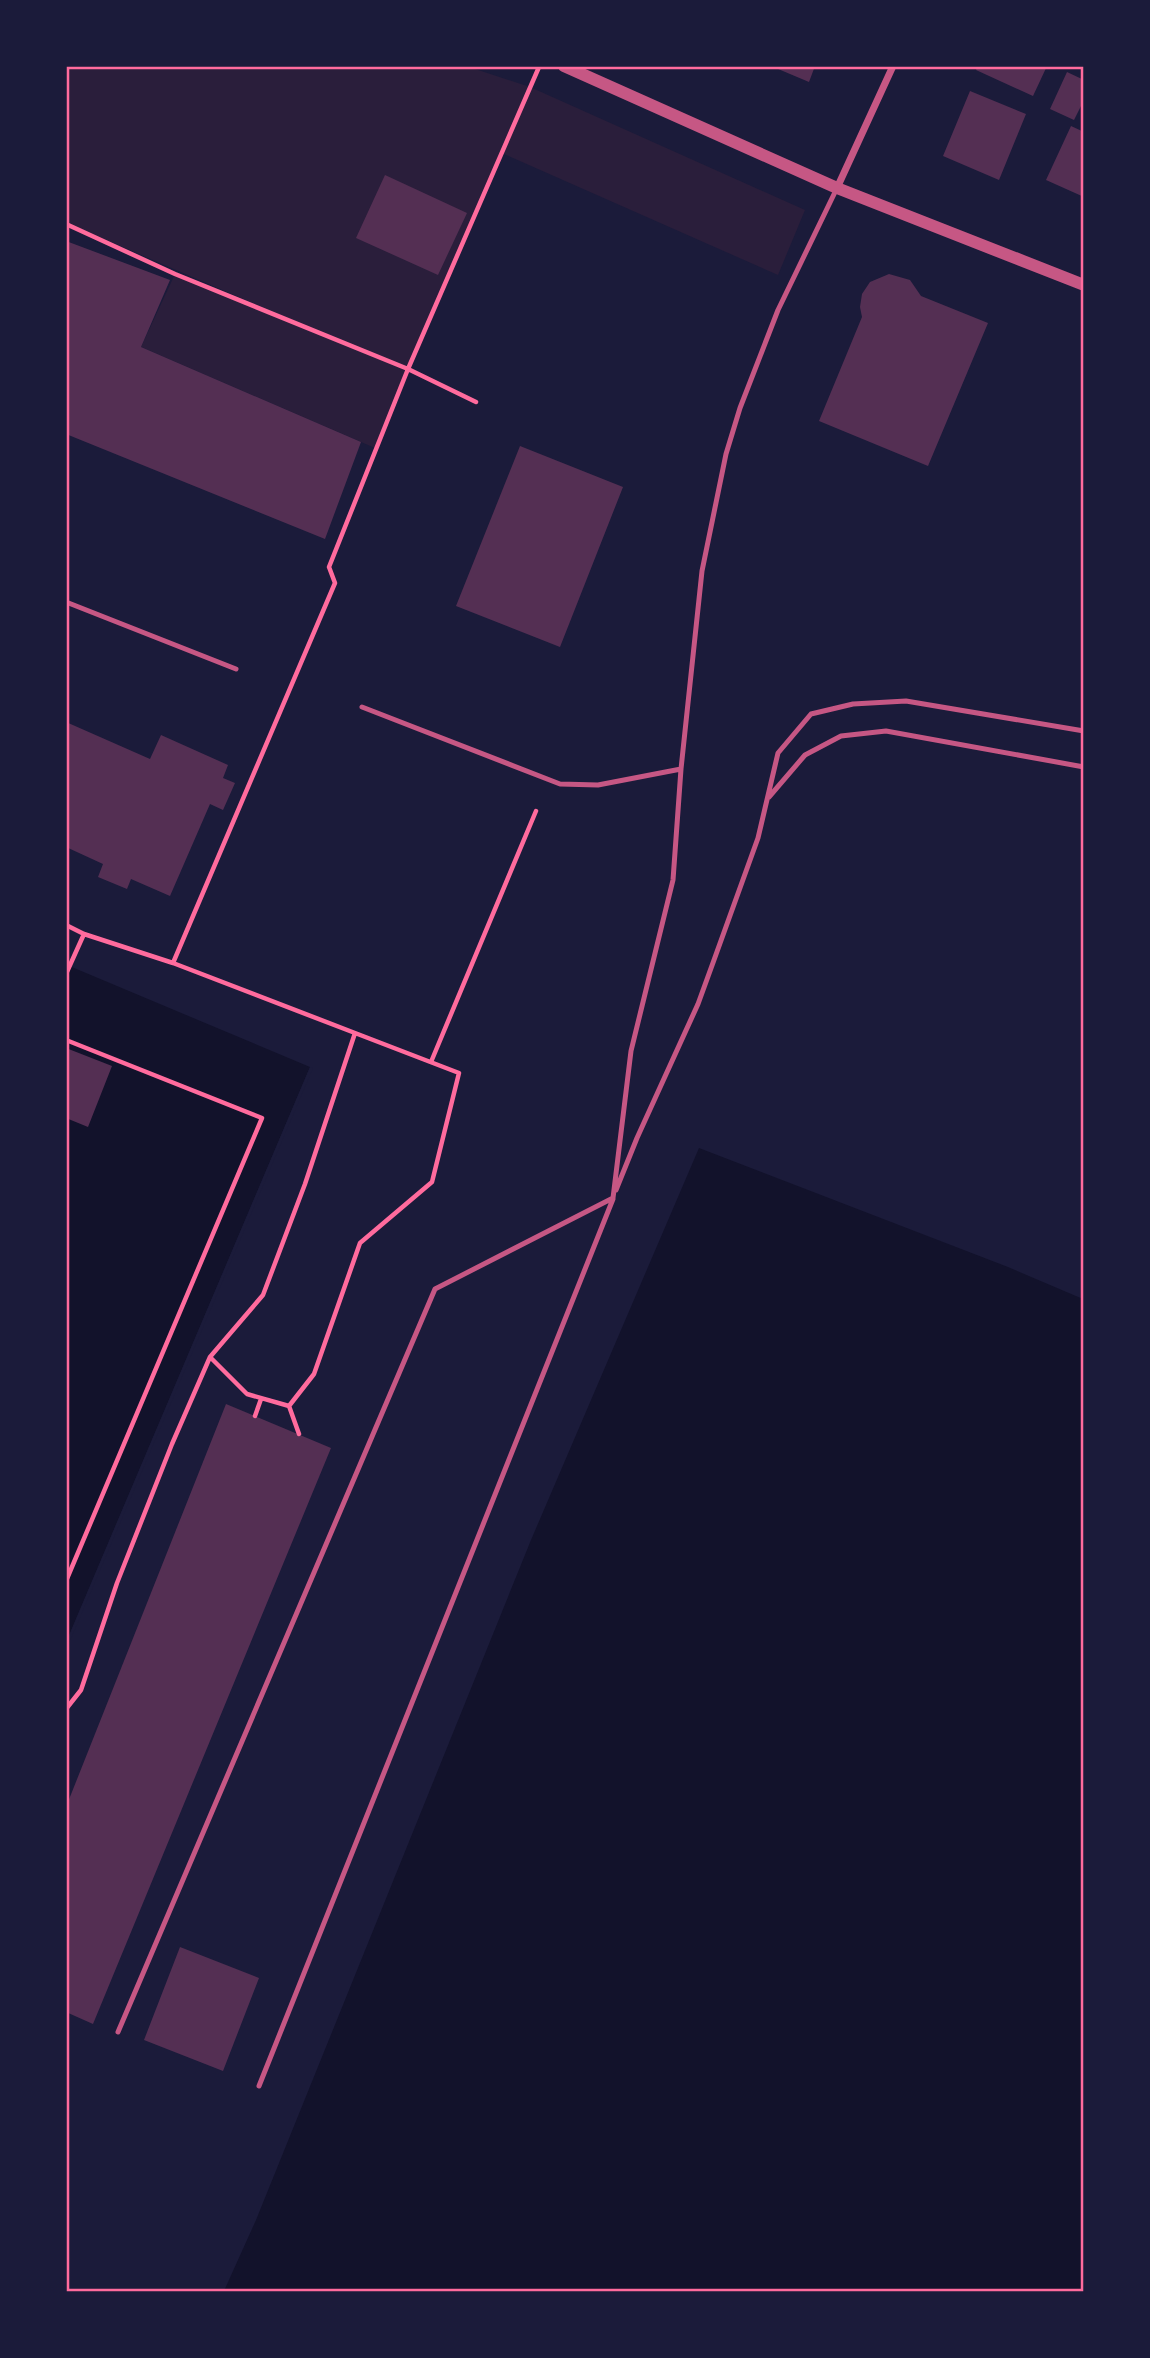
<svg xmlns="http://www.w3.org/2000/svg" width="1150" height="2358" viewBox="0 0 1150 2358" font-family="Rubik,sans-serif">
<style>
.green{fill:#2a1e3b}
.water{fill:#12122b}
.pier{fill:#1b1b3a}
.building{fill:#542f53}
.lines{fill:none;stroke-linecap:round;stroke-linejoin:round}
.path{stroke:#ff6b9d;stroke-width:4.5}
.service{stroke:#c65784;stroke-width:5}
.minor{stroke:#c65784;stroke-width:7}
.tertiary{stroke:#c65784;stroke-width:12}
.neatline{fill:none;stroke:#ff6b9d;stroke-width:2.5}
</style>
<rect width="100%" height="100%" fill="#1b1b3a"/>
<path class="green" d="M67,66L469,67L530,87L805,210L778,275L502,153L375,448L141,347L175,274L341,341L67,223Z"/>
<path class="water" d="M67,965L310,1067L67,1640Z
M699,1148L1008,1267L1083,1299V2291H224L256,2220L531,1540Z"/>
<path class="pier" d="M310,1067L313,1068L70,1641L66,1643Z"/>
<path class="building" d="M771,66H815L809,82Z
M978,66H1047L1033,96L976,70Z
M1067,72L1084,80V100L1074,120L1050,109Z
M970,91L1026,114L999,180L943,156Z
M1071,126L1084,132V197L1046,180Z
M385,175L467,213L438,275L356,238Z
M66,241L170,280L141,347L361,442L325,539L66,434Z
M889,274L910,280L921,296L988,323L928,466L819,421L862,317L860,307L862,294L870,282Z
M520,446L623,487L560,647L456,606Z
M66,722L150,759L161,735L228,765L223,778L235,783L223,810L210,804L170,896L131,879L127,889L98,877L103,864L66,847Z
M66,1048L112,1066L88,1127L66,1118Z
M226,1404L331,1448L93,2024L66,2012V1807Z
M180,1947L259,1978L223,2071L144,2040Z"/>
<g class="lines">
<path class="path" d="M66,224L175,274L408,369L329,567L335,583L173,963L84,934L66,925
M476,402L408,369L539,67
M66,974L84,934
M66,1040L262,1118L66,1581
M431,1062L536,811
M210,1357L247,1394L289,1406L299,1434
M289,1406L314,1374L360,1243L432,1182L459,1073L355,1033
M255,1416L261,1399
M66,1709L81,1690L117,1583L172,1444L210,1357L263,1295L305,1184L355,1033L173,963"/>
<path class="service" d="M66,602L236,669
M362,707L560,784L598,785L681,769
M769,797L805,755L841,736L886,731L1084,767
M616,1190L637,1138L698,1004L714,960L758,838L778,753L811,714L853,704L906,701L1084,731
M118,2032L435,1289L613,1198L631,1051L673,880L681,769L702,571L726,454L740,408L778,310L837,188
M259,2086L613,1199"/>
<path class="minor" d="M837,188L893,66"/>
<path class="tertiary" d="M564,66L837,188L1084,285"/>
</g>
<rect width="1150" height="2358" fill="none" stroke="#1b1b3a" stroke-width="136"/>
<rect x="68" y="68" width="1014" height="2222" class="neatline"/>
</svg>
